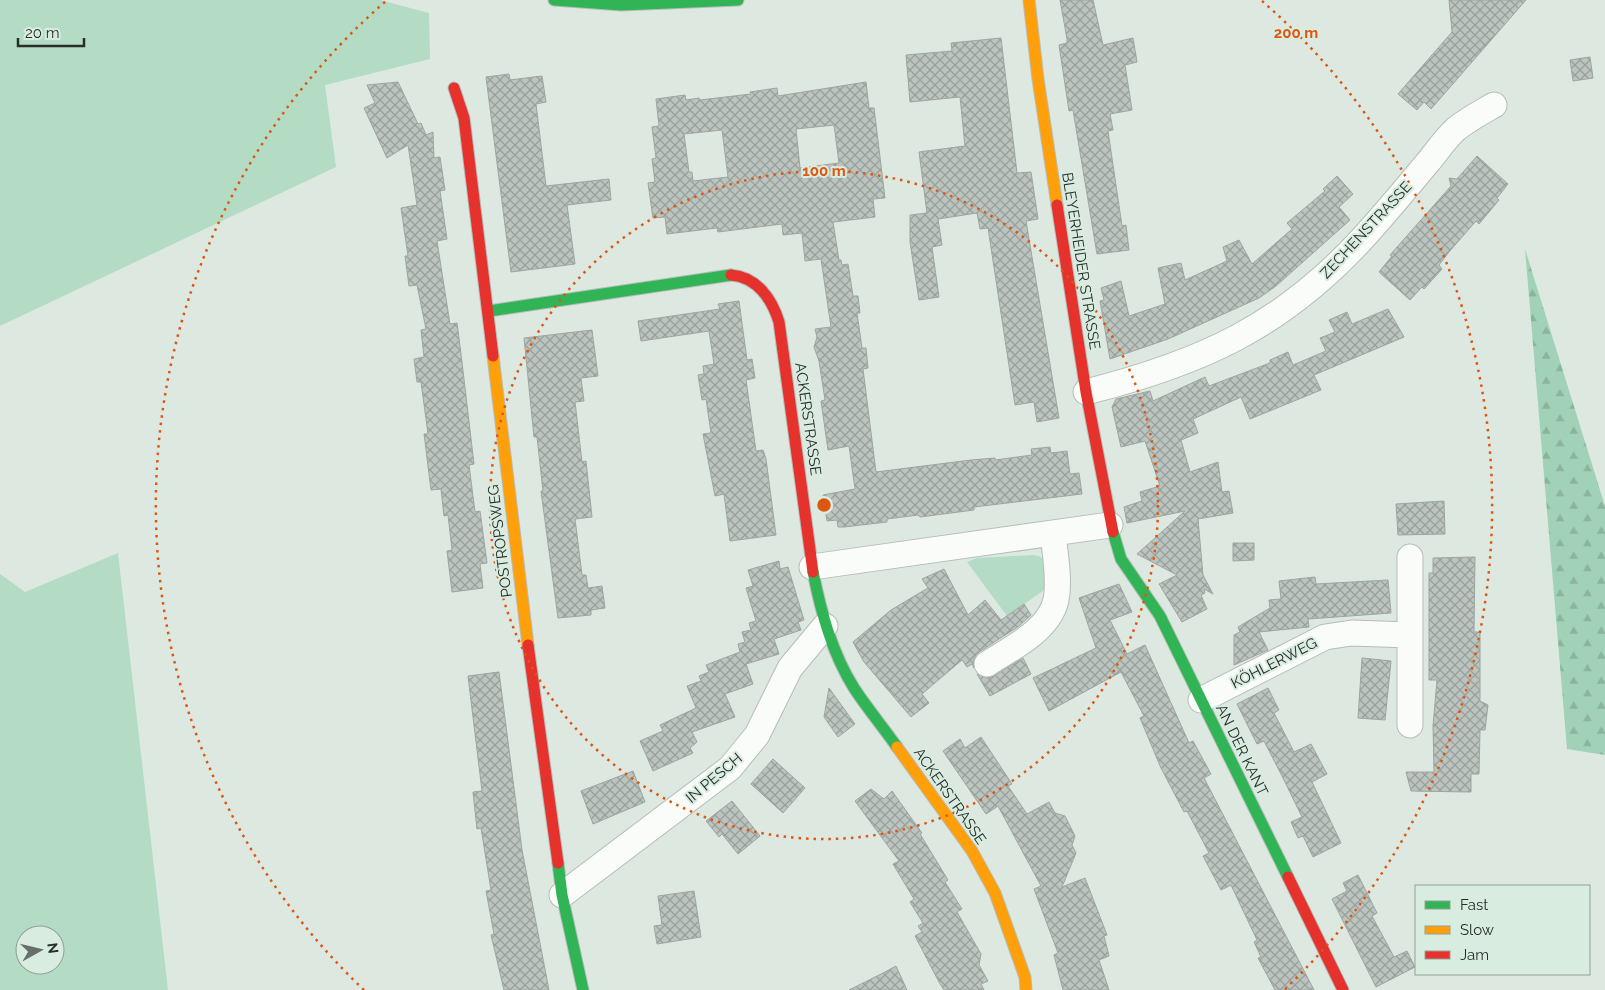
<svg xmlns="http://www.w3.org/2000/svg" width="1605" height="990" viewBox="0 0 1605 990" font-family="Raleway,sans-serif">
<style>
.green{fill:#b4dbc4;fill-rule:evenodd}
.forest{fill:url(#forest-firs)}
.building{fill:url(#building-cross-hatch);stroke:#9da5a0;fill-rule:evenodd}
.lines{fill:none;stroke-linecap:round;stroke-linejoin:round}
.street-casing{stroke:#b5bdb8;stroke-width:27}
.fast-casing{stroke:#b5bdb8;stroke-width:13}
.slow-casing{stroke:#b5bdb8;stroke-width:13}
.jam-casing{stroke:#b5bdb8;stroke-width:13}
.street{stroke:#fafcfa;stroke-width:25}
.fast{stroke:#30b455;stroke-width:11}
.slow{stroke:#ff9f0a;stroke-width:11}
.jam{stroke:#e5322d;stroke-width:11}
.ring{fill:none;stroke:#de570e;stroke-width:2.5;stroke-dasharray:2.5 5}
.labels{text-anchor:middle;dominant-baseline:central;stroke-width:4;stroke-linejoin:round;paint-order:stroke}
.street-label{font-size:15px;fill:#272e2a;stroke:#d9ece0}
.centre{fill:#de570e;stroke:#d9ece0;stroke-width:2.5}
.ring-label{font-size:15px;text-anchor:middle;font-weight:bold;fill:#de570e;stroke:#d9ece0;stroke-width:4;stroke-linejoin:round;paint-order:stroke}
</style>
<defs>
<pattern id="forest-firs" width="22" height="20" patternUnits="userSpaceOnUse" patternTransform="scale(1.25)"><rect width="22" height="20" fill="#a1d1b6"/><path d="M5 1l3.5 6h-7zM16 11l3.5 6h-7z" fill="#8bb49d"/></pattern>
<pattern id="building-cross-hatch" width="8" height="8" patternUnits="userSpaceOnUse" patternTransform="scale(1.25)"><rect width="8" height="8" fill="#bcc4bf"/><path d="M0 0l8 8M0 8l8-8" fill="none" stroke="#99a09b"/></pattern>
</defs>
<rect width="100%" height="100%" fill="#dde8e1"/>
<path class="green" d="M0,0H380L429,13L430,59L325,85L336,167L0,326Z
M118,553L168,990H0V574L25,592ZM25,935H55V965H25Z
M1033,555L1039,556L1046,561L1047,588L1007,616L967,562L977,558Z"/>
<path class="forest" d="M1525,249L1605,506V755L1567,749Z"/>
<path class="building" d="M1060,0H1093L1103,45L1133,38L1137,62L1125,65L1132,110L1110,114L1113,130L1108,131L1122,226L1126,225L1129,250L1097,254L1073,110L1069,111L1059,45L1067,43V39Z
M1449,0H1526L1431,109L1424,102L1417,110L1398,94L1452,32Z
M1001,38L1017,173L1031,172L1038,219L1026,221L1059,418L1037,422L1034,402L1015,405L988,228L980,229L977,213L938,219L942,245L932,247L939,297L919,300L910,242V215L927,213L919,152L965,146L960,97L910,102L906,55L952,51L951,43Z
M1590,57L1593,78L1573,81L1570,60Z
M509,74L510,80L542,76L546,102L536,104L546,186L609,179L611,200L567,205L575,264L511,272L486,77Z
M398,82L418,124L421,123L426,135L433,132L434,158L440,157L445,190L440,191L447,239L437,241L450,324L457,323L461,354L474,464L469,465L475,512L480,511L487,563L480,564L483,588L452,592L447,551L452,550L448,515L444,516L441,489L431,490L424,434H428L421,382H417L414,359L424,357L421,330L426,329L417,285L409,286L405,256H408L401,208L417,205L408,145L387,158L364,108L375,103L367,85Z
M866,82L869,108H874L885,198L873,199L875,217L833,222L839,260H841L842,265L848,264L853,296H858L860,313H857L862,348H866L868,368L863,369L876,472L971,460L995,458V460L1032,455L1031,449L1050,447L1051,453L1067,451L1070,474L1079,473L1082,494L974,507V510L920,517L918,515L887,519V522L844,527H838L837,520L827,521L823,495L855,489L849,446L828,450L821,401L825,400L819,361L814,347L817,337L815,329L831,327L821,259L805,261L802,233L783,235L782,224L718,232L717,228L667,234L665,217L653,218L648,183L655,182L652,159L656,158L652,127L659,126L656,99L685,95L686,100L699,98L700,100L751,94L750,92L777,88L778,96ZM834,125L839,163L800,168L796,129ZM722,130L728,177L693,181L692,172H689L684,134Z
M1477,156L1508,184L1497,198L1499,200L1479,224L1476,221L1449,252L1439,265L1442,269L1424,289L1422,287L1410,300L1379,272L1392,256L1390,255L1451,186L1449,178L1457,179Z
M1337,176L1353,194L1339,207L1350,220L1276,286L1259,298L1168,339L1110,359L1100,301L1104,300L1101,288L1121,281L1129,316L1165,304L1158,268L1181,263L1185,280L1227,261L1223,247L1239,240L1252,264L1292,229L1287,223L1325,191L1323,189Z
M739,301L747,360L752,359L755,378L746,380L756,451L763,450L766,459L776,535L730,541L724,494L715,496L703,434L711,433L706,399L702,400L698,375L704,374L703,366L714,364L709,331L641,341L638,321L720,309L718,304Z
M1388,309L1404,337L1314,375L1321,390L1250,419L1241,397L1193,419L1198,433L1181,440L1190,472L1218,462L1222,492L1229,491L1233,513L1198,519L1203,575L1213,594L1204,589L1205,593L1201,595L1207,609L1182,622L1159,584L1177,575L1137,554L1185,511L1127,523L1124,507L1142,501L1140,492L1160,486L1145,441L1121,447L1112,407L1116,399L1150,391L1153,401L1205,377L1209,386L1270,363V360L1288,352L1293,365L1326,351L1320,338L1335,332L1329,320L1347,312L1352,324Z
M592,330L598,376L581,378L584,401L575,402L582,462L586,461L592,517L575,519L582,575H586L588,588L602,586L605,608L591,610V615L558,618L541,491H543L537,437H534L524,338Z
M1444,501L1445,534L1398,535L1396,504Z
M1233,543H1254V560L1233,561Z
M1475,557L1474,632H1480V701L1488,705L1485,730H1480L1479,774H1471V792L1411,791L1406,772H1434L1433,726L1437,680H1429V573H1433V558Z
M779,561L780,569L788,567L804,620L798,622L801,630L774,639L779,654L746,664L753,684L725,694L735,717L692,732L697,742L690,748L693,753L653,771L640,741L663,731L660,725L696,708L687,686L701,681L699,676L709,672L706,665L740,652L738,644L745,642L742,632L751,630L749,623L756,621L746,588L753,586L748,570Z
M944,569L968,615L985,600L1001,620L1024,604L1031,615L1019,626L979,652L974,658V668L972,664L967,667L962,660L936,682L922,694L929,703L911,717L864,662L853,642L891,610L928,588L922,579Z
M1315,577L1316,584L1388,580L1391,613L1308,619L1309,627L1259,632L1268,650L1234,665V635L1240,632L1238,627L1270,608L1269,600L1281,599L1279,581Z
M1119,584L1132,612L1110,620L1127,654L1145,645L1189,743L1193,741L1211,774L1204,778L1314,990H1275L1258,958L1261,957L1254,942L1257,940L1231,885L1221,890L1203,856L1209,853L1187,811L1184,812L1161,768L1140,718L1144,716L1121,672L1049,711L1033,678L1096,648L1079,598Z
M1023,658L1031,674L990,696L977,674L987,678L994,676Z
M1362,658L1391,661L1385,720L1358,718Z
M499,672L522,850L549,990H504L491,935L494,934L486,891L491,890L481,828L477,829L473,792L482,791L468,676Z
M829,688L855,724L838,737L824,717Z
M1268,688L1279,710L1274,713L1294,752L1311,744L1327,774L1312,782L1341,843L1313,857L1303,836L1298,838L1291,822L1302,817L1282,776L1264,741L1257,744L1237,704Z
M981,737L1012,784L1008,786L1027,814L1049,802L1055,813L1065,816L1075,836L1072,845L1076,853L1062,887L1085,878L1107,935L1104,936L1109,956L1099,960L1109,990H1063L1054,955L1058,953L1034,889L1041,886L998,806L986,814L943,751L960,739L965,748Z
M773,759L805,788L783,813L751,784Z
M633,771L645,802L593,824L581,791Z
M871,789L884,799L892,791L922,833L920,834L948,880L945,882L962,909L957,912L981,954L979,965L988,981L981,984L984,990H944L939,982L915,936L922,932L918,926L923,923L910,902L914,899L893,864L899,861L855,801Z
M732,801L760,836L738,854L722,834L719,837L706,821Z
M1358,875L1377,913L1372,916L1394,957L1407,951L1415,967L1376,987L1332,899L1347,891L1343,883Z
M694,891L701,937L657,944L654,926L662,925L658,896Z
M896,966L907,990H849L883,973Z"/>
<g class="lines">
<g class="street-casing">
<path id="street" d="M1086,392C1201,363 1281,327 1362,239C1385,214 1407,187 1429,161C1437,151 1446,138 1456,129C1467,120 1482,112 1494,105
M812,567L1110,525
M987,664C1011,648 1049,631 1056,600C1060,580 1055,554 1053,534
M1201,700L1325,637L1352,633L1410,635
M1410,725V557
M562,895L730,768L757,735L790,668L825,626"/>
</g>
<g class="fast-casing">
<path id="fast" d="M554,0L621,5L738,0
M489,311L731,275
M1113,532L1121,559L1160,616L1288,877
M813,572C821,612 832,653 854,688C867,708 883,727 897,747
M558,863L562,895L583,990"/>
</g>
<g class="slow-casing">
<path id="slow" d="M1029,0L1038,79L1057,205
M493,356L528,645
M897,747L972,851L995,893L1025,977L1026,990"/>
</g>
<g class="jam-casing">
<path id="jam" d="M454,88L464,118L493,356
M1057,205L1086,392L1113,532
M731,275C757,277 772,299 779,322L813,572
M528,645L558,863
M1288,877L1343,990"/>
</g>
<use href="#street" class="street"/>
<use href="#fast" class="fast"/>
<use href="#slow" class="slow"/>
<use href="#jam" class="jam"/>
</g>
<g class="ring">
<circle cx="824" cy="505" r="334"/>
<path d="M364 990A668 668 0 0 1 386 1M1262 1A668 668 0 0 1 1284 990"/>
</g>
<g class="labels">
<g class="street-label">
<text transform="translate(1366 230) rotate(-47)">ZECHENSTRASSE</text>
<text transform="translate(1081 261) rotate(81)">BLEYERHEIDER STRASSE</text>
<text transform="translate(808 419) rotate(82)">ACKERSTRASSE</text>
<text transform="translate(500 541) rotate(-97)">POSTROPSWEG</text>
<text transform="translate(1274 663) rotate(-27)">KÖHLERWEG</text>
<text transform="translate(1242 750) rotate(64)">AN DER KANT</text>
<text transform="translate(714 778) rotate(-40)">IN PESCH</text>
<text transform="translate(950 796) rotate(55)">ACKERSTRASSE</text>
</g>
</g>
<circle cx="824" cy="505" r="8" class="centre"/>
<g class="ring-label">
<text x="1296" y="38">200 m</text>
<text x="824" y="176">100 m</text>
</g>
<rect x="1415" y="885" width="175" height="90" fill="#d9ece0" stroke="#92a097"/>
<rect x="1425" y="901" width="25" height="8" fill="#30b455" stroke="#92a097"/>
<text x="1460" y="910" font-size="15" fill="#272e2a">Fast</text>
<rect x="1425" y="926" width="25" height="8" fill="#ff9f0a" stroke="#92a097"/>
<text x="1460" y="935" font-size="15" fill="#272e2a">Slow</text>
<rect x="1425" y="951" width="25" height="8" fill="#e5322d" stroke="#92a097"/>
<text x="1460" y="960" font-size="15" fill="#272e2a">Jam</text>
<g transform="translate(40 950) rotate(82)"><circle r="24" fill="#d9ece0" stroke="#92a097"/>
<path d="M0-4L9 19L0 12L-9 19Z" fill="#676f6a"/>
<text y="-8" font-size="14" font-weight="bold" text-anchor="middle" fill="#272e2a">N</text>
</g>
<path d="M18 38v8h66v-8" fill="none" stroke="#272e2a" stroke-width="2.5"/>
<text x="25" y="38" font-size="15" fill="#272e2a" stroke="#d9ece0" stroke-width="4" paint-order="stroke">20 m</text>
</svg>
